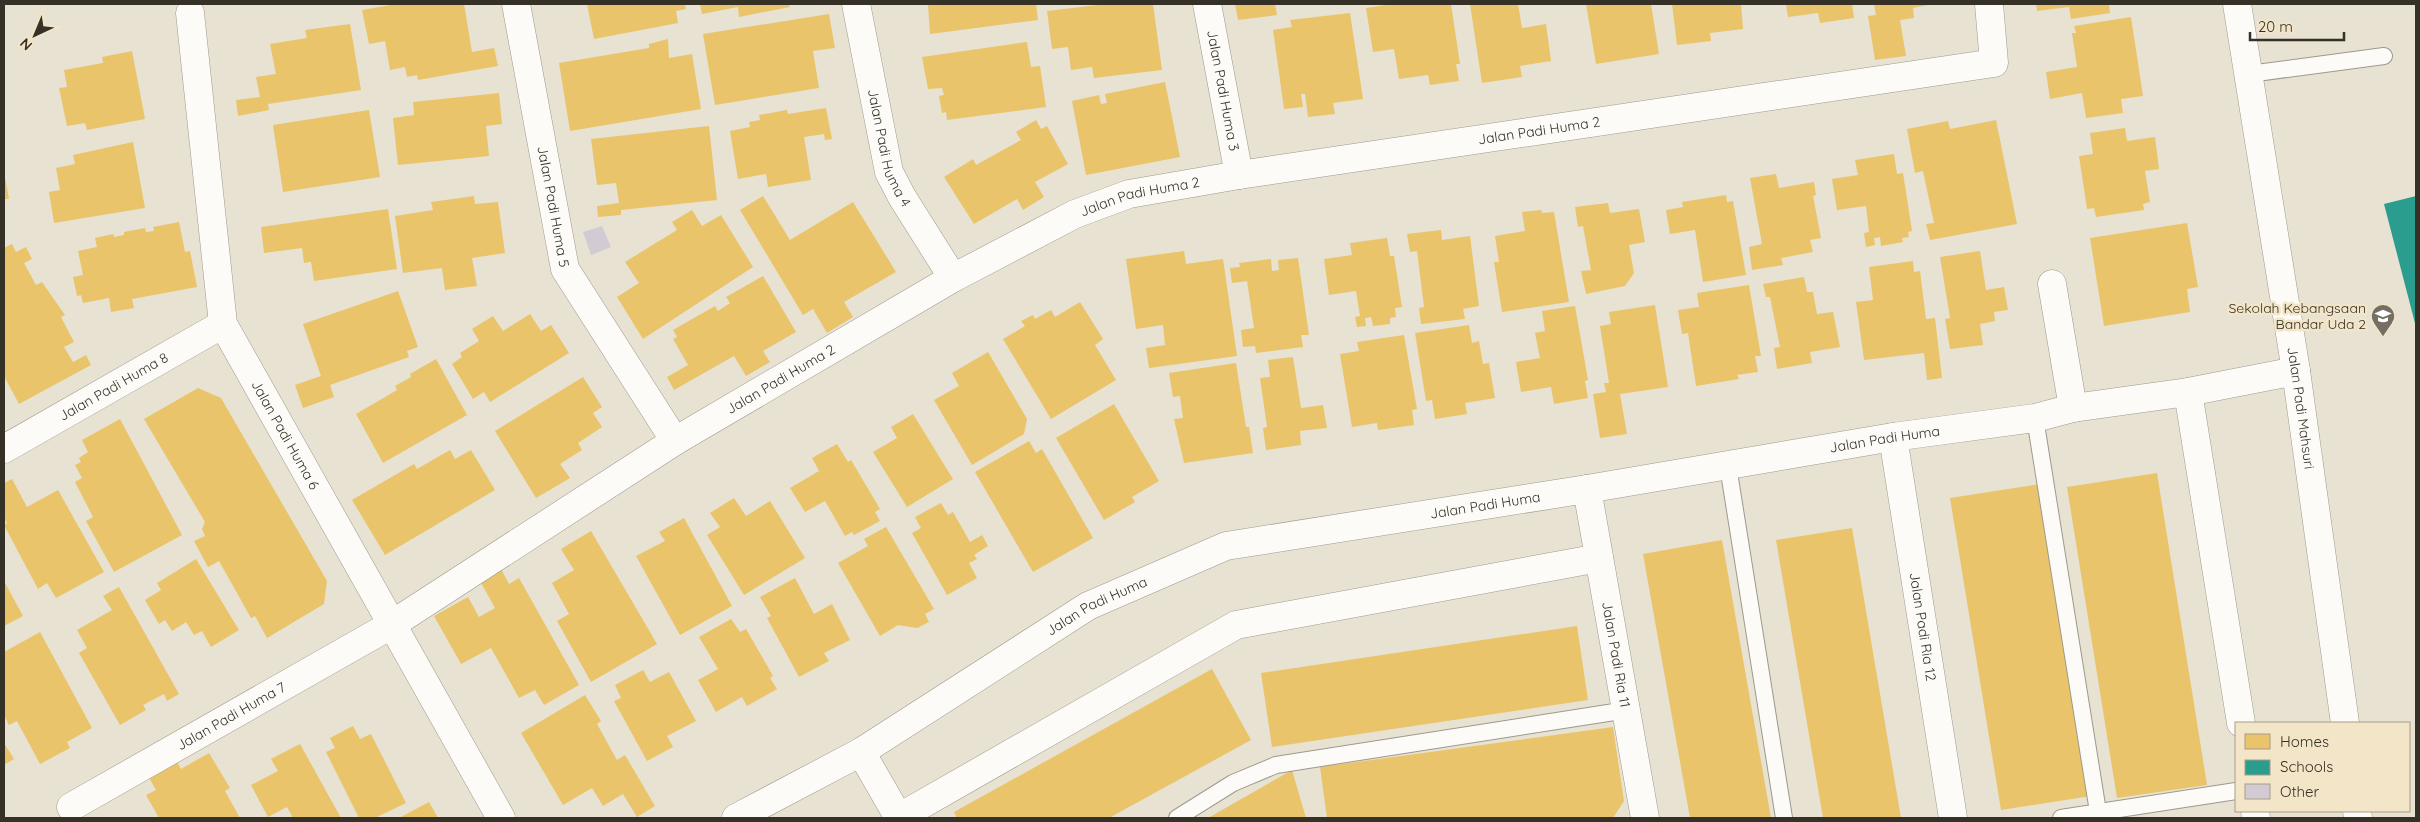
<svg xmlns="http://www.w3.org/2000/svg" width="2420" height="822" viewBox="0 0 2420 822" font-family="Quicksand,sans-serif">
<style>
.homes{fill:#e9c46a}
.schools{fill:#2a9d8f}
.building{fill:#d2cbd3}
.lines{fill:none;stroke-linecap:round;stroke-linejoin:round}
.service-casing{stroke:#9e998d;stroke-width:18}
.minor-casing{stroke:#9e998d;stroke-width:29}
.secondary-casing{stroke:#9e998d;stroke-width:29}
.service{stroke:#fcfbf8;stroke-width:16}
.minor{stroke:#fcfbf8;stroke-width:28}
.secondary{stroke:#fcfbf8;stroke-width:28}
.labels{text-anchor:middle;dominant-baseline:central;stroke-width:5;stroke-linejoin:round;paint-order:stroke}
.street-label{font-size:14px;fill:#363126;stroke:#f2e5c8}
.poi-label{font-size:14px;fill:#363126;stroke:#f2e5c8;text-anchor:end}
</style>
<rect width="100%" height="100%" fill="#e8e2d2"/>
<path class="homes" d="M396,4H464L472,52L494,48L498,66L418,80L417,75L407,77L405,67L390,70L385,41L369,44L362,10Z
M587,4H685L686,9L676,11L678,23L594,39Z
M700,4H789L790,7L739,17L738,7L702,14Z
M928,4H1036L1038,20L930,34Z
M1106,4H1153L1162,70L1094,78L1092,67L1071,70L1068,47L1052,49L1047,11Z
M1235,4H1275L1277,15L1238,20Z
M1393,4H1451L1460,64H1456L1459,81L1430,85L1428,75L1399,79L1394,49L1373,52L1366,8Z
M1470,4H1518L1522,28L1546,24L1551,61L1520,66L1522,77L1482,83Z
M1586,4H1651L1659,54L1596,64Z
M1672,4H1741L1743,29L1710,33L1711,41L1677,45Z
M1786,4H1852L1854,18L1820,23L1818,13L1788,17Z
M1874,4H1933L1913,8L1914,18L1900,20L1906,56L1875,60L1868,16L1876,15Z
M2036,4H2109L2110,13L2071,19L2069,7L2037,11Z
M1350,13L1363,99L1333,103L1335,114L1308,117L1305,94H1301L1303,107L1284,109L1273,30L1292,27L1290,20Z
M829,14L835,48L813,51L819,88L715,105L703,34Z
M2131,17L2143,96L2121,99L2123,113L2086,118L2082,93L2050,99L2046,72L2077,67L2072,33H2076L2074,26Z
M350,24L361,90L268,104L269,110L238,116L236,100L260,97L256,77L276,74L270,44L307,38L305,30Z
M668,39L669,58L692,54L701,109L570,131L559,63L649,48V44Z
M1027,42L1031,67L1040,66L1046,107L947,120L946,112L942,113L939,96L944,95L942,88L928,89L922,57Z
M132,51L145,119L87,130L85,123L67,126L59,88L67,87L64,70L103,63L102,57Z
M1165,82L1180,157L1086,175L1072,101L1099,95L1101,104L1107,103L1105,94Z
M499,93L502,124L486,126L489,156L398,165L393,118L414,115L413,102Z
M826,108L832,139L825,140L824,134L804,137L811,180L768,187L766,174L738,179L730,131L750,127L749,122L760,120L759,115L787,110L788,114Z
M369,110L380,177L283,192L273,125Z
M1036,120L1041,129L1047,126L1068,164L1035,182L1044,197L1023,210L1017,199L974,224L944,177L973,159L976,165L1021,140L1016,132Z
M1996,120L2017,224L1930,240L1926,224L1934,223L1923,171L1915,173L1907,129L1948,121L1950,129Z
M709,126L717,200L621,210V215L598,217L597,206L619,203L616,183L597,185L591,139Z
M2125,128L2127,141L2155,137L2159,169L2145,171L2150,202L2143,204L2144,210L2096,217L2094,208L2087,209L2079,156L2093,154L2090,133Z
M133,142L145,208L54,223L49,192L60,190L56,168L75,164L73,155Z
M1894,154L1897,174L1903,173L1912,231L1908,232L1909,237L1902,238L1903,242L1881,246L1880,237L1874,238L1875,245L1866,247L1864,233L1869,232L1866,206L1837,210L1832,179L1858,175L1855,160Z
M4,172L9,199H4Z
M1776,174L1779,188L1814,182L1816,195L1813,196L1821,238L1810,240L1813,252L1781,258L1783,265L1752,270L1749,247L1762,244L1750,178Z
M1726,195L1727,202L1733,201L1746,275L1703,282L1695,230L1670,234L1666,210L1683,207L1682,202Z
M474,196L475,204L498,202L505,253L472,258L477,286L445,290L442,268L403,273L395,216L433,210L431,202Z
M763,196L790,240L853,202L896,272L844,302L853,317L827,333L813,309L803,315L740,210Z
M1608,203L1610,213L1639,209L1645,242L1629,245L1634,273L1625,286L1586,294L1581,271L1591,270L1583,226L1578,227L1575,207Z
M388,209L397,269L314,281L311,262L304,263L302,248L264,253L261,227Z
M692,210L702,226L721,215L753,267L643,339L617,297L639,283L625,262L677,230L672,222Z
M1541,210L1542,213L1554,212L1569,302L1502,312L1494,262H1499L1495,236L1525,231L1522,212Z
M179,222L185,252L190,251L197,287L132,299L134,308L111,312L109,298L83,303L81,295L77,296L73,277L83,275L78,251L97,247L95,238L113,234L114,237L124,235V232L145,228L146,232L154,231L153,227Z
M2187,223L2198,287L2187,289L2190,312L2104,326L2090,238Z
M1441,230L1442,240L1470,236L1479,306L1463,309L1465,319L1421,324L1419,308L1424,307L1417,251L1410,252L1407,234Z
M1387,238L1390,256H1394L1402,307L1395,308L1396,317L1390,318V324L1373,326L1371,317L1365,318L1366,326L1357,327L1355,317L1360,316L1356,291L1329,295L1324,259L1352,255L1350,243Z
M12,244L16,252L26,247L32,259L24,263L36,285L42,282L65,315L61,317L74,342L64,347L73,362L86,355L91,365L19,404L4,376V248Z
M1184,251L1186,264L1223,259L1237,356L1149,368L1146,348L1165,345L1163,325L1136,329L1126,259Z
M1980,251L1986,290L2004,287L2008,310L1994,312L1995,321L1980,324L1983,345L1950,349L1945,319L1950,318L1940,257Z
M1298,258L1309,335H1301L1303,347L1256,353L1255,346L1243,347L1241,330L1254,328L1247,281L1232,283L1230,268L1240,267L1239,263L1271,259L1272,271L1279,270L1278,260Z
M1913,261L1914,272L1920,271L1926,319L1935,318L1942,378L1927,380L1924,353L1864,360L1856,302L1873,300L1869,267Z
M763,276L796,332L763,351L770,362L746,376L734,356L674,390L667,377L688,365L673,339L677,337L673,330L715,306L718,311L730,303L726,297Z
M1804,277L1807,292H1813L1817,314L1833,312L1840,347L1810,352L1812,363L1777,369L1774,348L1780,347L1770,297H1766L1763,284Z
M1749,285L1761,356H1755L1758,372L1737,375L1739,379L1696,386L1688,333L1682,334L1678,310L1699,307L1697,293Z
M398,291L418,347L407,351L409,357L330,385L334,397L303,408L295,385L321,376L303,324Z
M1080,302L1103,339L1095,345L1116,380L1051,419L1003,339L1025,326L1021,321L1033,315L1035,319L1051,310L1055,317Z
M1655,305L1668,387L1620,394L1627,434L1600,438L1593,394L1606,392L1604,383H1609L1600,326L1611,324L1609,312Z
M1575,306L1588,380L1585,381L1588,398L1554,404L1551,387L1521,392L1516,362L1540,358L1535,333L1545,331L1542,311Z
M530,314L541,331L551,325L569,353L490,402L484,392L473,399L452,364L462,357L460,353L479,341L472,329L493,316L503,331Z
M1469,325L1472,343L1479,341L1483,364L1489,363L1495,398L1465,403L1467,414L1435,419L1432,400L1426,401L1415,333Z
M1404,335L1417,409L1412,410L1414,425L1378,430L1377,423L1352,427L1340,354L1359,351L1357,342Z
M988,352L1027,419L1024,434L972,465L934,400L959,386L952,373Z
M1293,357L1301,408L1323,405L1327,428L1300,431L1301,445L1266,450L1263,428L1267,427L1260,378L1270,377L1268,360Z
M436,359L467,415L383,463L356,414L397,390L395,386L411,377L410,374Z
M1236,363L1246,427H1249L1253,453L1184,463L1174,419L1183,418L1180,396L1173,397L1169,373Z
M583,377L602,407L593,413L602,427L578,443L582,450L560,464L570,478L536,498L495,431Z
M198,388L221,398L327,581L324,604L267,638L255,616L251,618L219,561L208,567L194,541L205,536L202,529L205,522L144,419Z
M1114,404L1159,481L1132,497L1135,502L1104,520L1056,438Z
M913,414L953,479L907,507L873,452L897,438L891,427Z
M120,419L182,535L114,572L86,521L93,517L75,482L82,478L75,465L81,462L79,458L88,452L82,440Z
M1029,441L1036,453L1042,449L1093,538L1033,572L975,472Z
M837,444L848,462L851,460L880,509L875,512L880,521L854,535L852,532L845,536L825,501L805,512L790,488L819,471L812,458Z
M450,450L455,459L471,450L495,490L385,555L352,500L414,464L417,469Z
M2157,473L2207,785L2117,798L2067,487Z
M12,479L27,507L58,490L104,572L56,598L47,583L38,589L4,525L7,523L4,518V483Z
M2041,484L2091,796L2001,810L1950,498Z
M734,498L746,516L770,501L805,558L744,595L707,535L720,527L710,513Z
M941,503L948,515L953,512L970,542L982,535L988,546L974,555L977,559L969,563L977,578L947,595L912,533L921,528L915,517Z
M684,518L732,606L680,635L636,556L665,541L659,532Z
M886,527L934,609L925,614L929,622L917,628L898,625L880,636L838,563L868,546L864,539Z
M1852,528L1901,818H1823L1776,540Z
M591,531L657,644L591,682L557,621L569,614L552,583L574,570L561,549Z
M1722,540L1771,818H1690L1643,554Z
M196,559L239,630L211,647L202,631L194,635L186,622L172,631L165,620L159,624L145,600L161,590L157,583Z
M501,569L509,584L519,578L579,685L544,705L535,690L519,698L491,648L461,664L434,616L468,597L479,617L495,608L480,581Z
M795,578L814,614L832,604L850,640L824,653L829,661L799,677L767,618L771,616L760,597Z
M4,581L23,616L4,626Z
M119,587L179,694L167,701L164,694L143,705L146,710L120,725L79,653L87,648L77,630L112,610L103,596Z
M731,619L740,632L746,629L773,676L770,678L777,689L747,706L742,697L716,712L698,680L718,669L699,637Z
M1577,626L1588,700L1272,747L1261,673Z
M40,632L92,728L67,742L70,748L40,764L17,721L9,725L4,715V652Z
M1212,669L1251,740L1109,818H957L954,812Z
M643,670L650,682L669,672L696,721L667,736L673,747L647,761L614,701L621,698L615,685Z
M585,695L601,721L597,724L617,760L625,755L655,806L637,817L623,794L603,806L592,788L563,805L521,733Z
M353,726L360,739L371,734L406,803L375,818H359L326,752L335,748L330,738Z
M1613,727L1624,801L1613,818H1327L1320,767Z
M4,743L14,759L4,765Z
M300,744L341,818H293L287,807L268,817L251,785L278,771L271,759Z
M209,753L230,788L225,791L240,818H159L146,795L156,790L147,774L175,758L181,769Z
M1292,770L1306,818H1208Z
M429,802L438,818H399Z"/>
<path class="schools" d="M2416,196V327L2384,204Z"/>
<path class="building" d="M602,226L611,247L591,255L583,232Z"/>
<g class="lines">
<g class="service-casing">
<path id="service" d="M2249,74L2384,56
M2035,418L2099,818
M1728,466L1784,818
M1177,818L1233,783L1276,765L1627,710
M2061,818L2236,791"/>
</g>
<g class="minor-casing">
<g id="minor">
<path id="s1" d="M516,4L565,269L675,441"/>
<path id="s2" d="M856,4L889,172L902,197L953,278"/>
<path id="s3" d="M1207,4L1239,175"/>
<path id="s4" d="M190,13L223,324L501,818"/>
<path d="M2052,284L2073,408"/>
<path d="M2188,392L2241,723"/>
<path id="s5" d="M1893,437L1953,818"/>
<path id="s6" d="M4,449L223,324"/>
<path id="s7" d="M1587,489L1645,818"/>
<path d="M861,752L899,818"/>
<path id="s8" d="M71,807L391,625L675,441L953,278L1075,214L1129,194L1239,175L1994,63L1989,4"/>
<path d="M2255,811L2256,818"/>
<path id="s9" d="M736,818L861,752L1088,606L1226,546L1587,489L1893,437L2035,418L2073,408L2188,392L2296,371"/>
<path d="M898,818L1236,625L1599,558"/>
</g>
</g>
<g class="secondary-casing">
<g id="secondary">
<path id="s10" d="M2237,4L2296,371L2345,723"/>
<path d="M2357,811L2358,818"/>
</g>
</g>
<use href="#service" class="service"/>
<use href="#minor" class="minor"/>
<use href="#secondary" class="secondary"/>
</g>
<defs>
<g id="school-pin" transform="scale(1.25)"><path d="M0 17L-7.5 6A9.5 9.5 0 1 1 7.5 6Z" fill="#746f62" stroke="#f2e5c8"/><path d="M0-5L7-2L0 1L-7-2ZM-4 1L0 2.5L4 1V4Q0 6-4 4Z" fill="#fff"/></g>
</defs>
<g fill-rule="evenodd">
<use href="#school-pin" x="2383" y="316"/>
</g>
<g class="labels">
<g class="street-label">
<text stroke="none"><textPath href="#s3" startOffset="88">Jalan Padi Huma 3</textPath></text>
<text stroke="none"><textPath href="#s8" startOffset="1639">Jalan Padi Huma 2</textPath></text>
<text stroke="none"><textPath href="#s2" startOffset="148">Jalan Padi Huma 4</textPath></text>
<text stroke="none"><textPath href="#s8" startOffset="1234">Jalan Padi Huma 2</textPath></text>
<text stroke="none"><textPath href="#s1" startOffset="206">Jalan Padi Huma 5</textPath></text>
<text stroke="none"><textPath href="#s8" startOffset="829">Jalan Padi Huma 2</textPath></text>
<text stroke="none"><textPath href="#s6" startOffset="126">Jalan Padi Huma 8</textPath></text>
<text stroke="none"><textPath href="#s10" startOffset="409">Jalan Padi Mahsuri</textPath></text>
<text stroke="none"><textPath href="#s4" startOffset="440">Jalan Padi Huma 6</textPath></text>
<text stroke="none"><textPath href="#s9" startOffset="1229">Jalan Padi Huma</textPath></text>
<text stroke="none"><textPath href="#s9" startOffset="824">Jalan Padi Huma</textPath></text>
<text stroke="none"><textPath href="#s9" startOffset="419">Jalan Padi Huma</textPath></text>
<text stroke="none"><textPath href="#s5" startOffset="192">Jalan Padi Ria 12</textPath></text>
<text stroke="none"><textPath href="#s7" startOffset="168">Jalan Padi Ria 11</textPath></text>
<text stroke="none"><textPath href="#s8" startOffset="184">Jalan Padi Huma 7</textPath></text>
</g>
<g class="poi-label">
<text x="2366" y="308">Sekolah Kebangsaan<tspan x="2366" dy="16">Bandar Uda 2</tspan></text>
</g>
</g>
<rect width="2420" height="822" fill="none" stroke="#363126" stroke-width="10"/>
<rect x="2235" y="722" width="175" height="90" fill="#f2e5c8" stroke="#a79d87"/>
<rect x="2245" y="734" width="25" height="15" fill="#e9c46a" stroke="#a79d87"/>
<text x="2280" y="747" font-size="15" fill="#363126">Homes</text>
<rect x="2245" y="760" width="25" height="15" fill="#2a9d8f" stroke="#a79d87"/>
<text x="2280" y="772" font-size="15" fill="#363126">Schools</text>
<rect x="2245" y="784" width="25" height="15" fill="#d2cbd3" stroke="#a79d87"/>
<text x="2280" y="797" font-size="15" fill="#363126">Other</text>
<g transform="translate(35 35) rotate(224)" stroke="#f2e5c8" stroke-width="4" paint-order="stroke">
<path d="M0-4L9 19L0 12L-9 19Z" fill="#363126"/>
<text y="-8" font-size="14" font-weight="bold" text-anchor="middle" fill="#363126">N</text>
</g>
<path d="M2250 32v8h94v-8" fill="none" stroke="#363126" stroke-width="2.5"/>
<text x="2258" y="32" font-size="15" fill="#363126" stroke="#f2e5c8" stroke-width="4" paint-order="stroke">20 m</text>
</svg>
